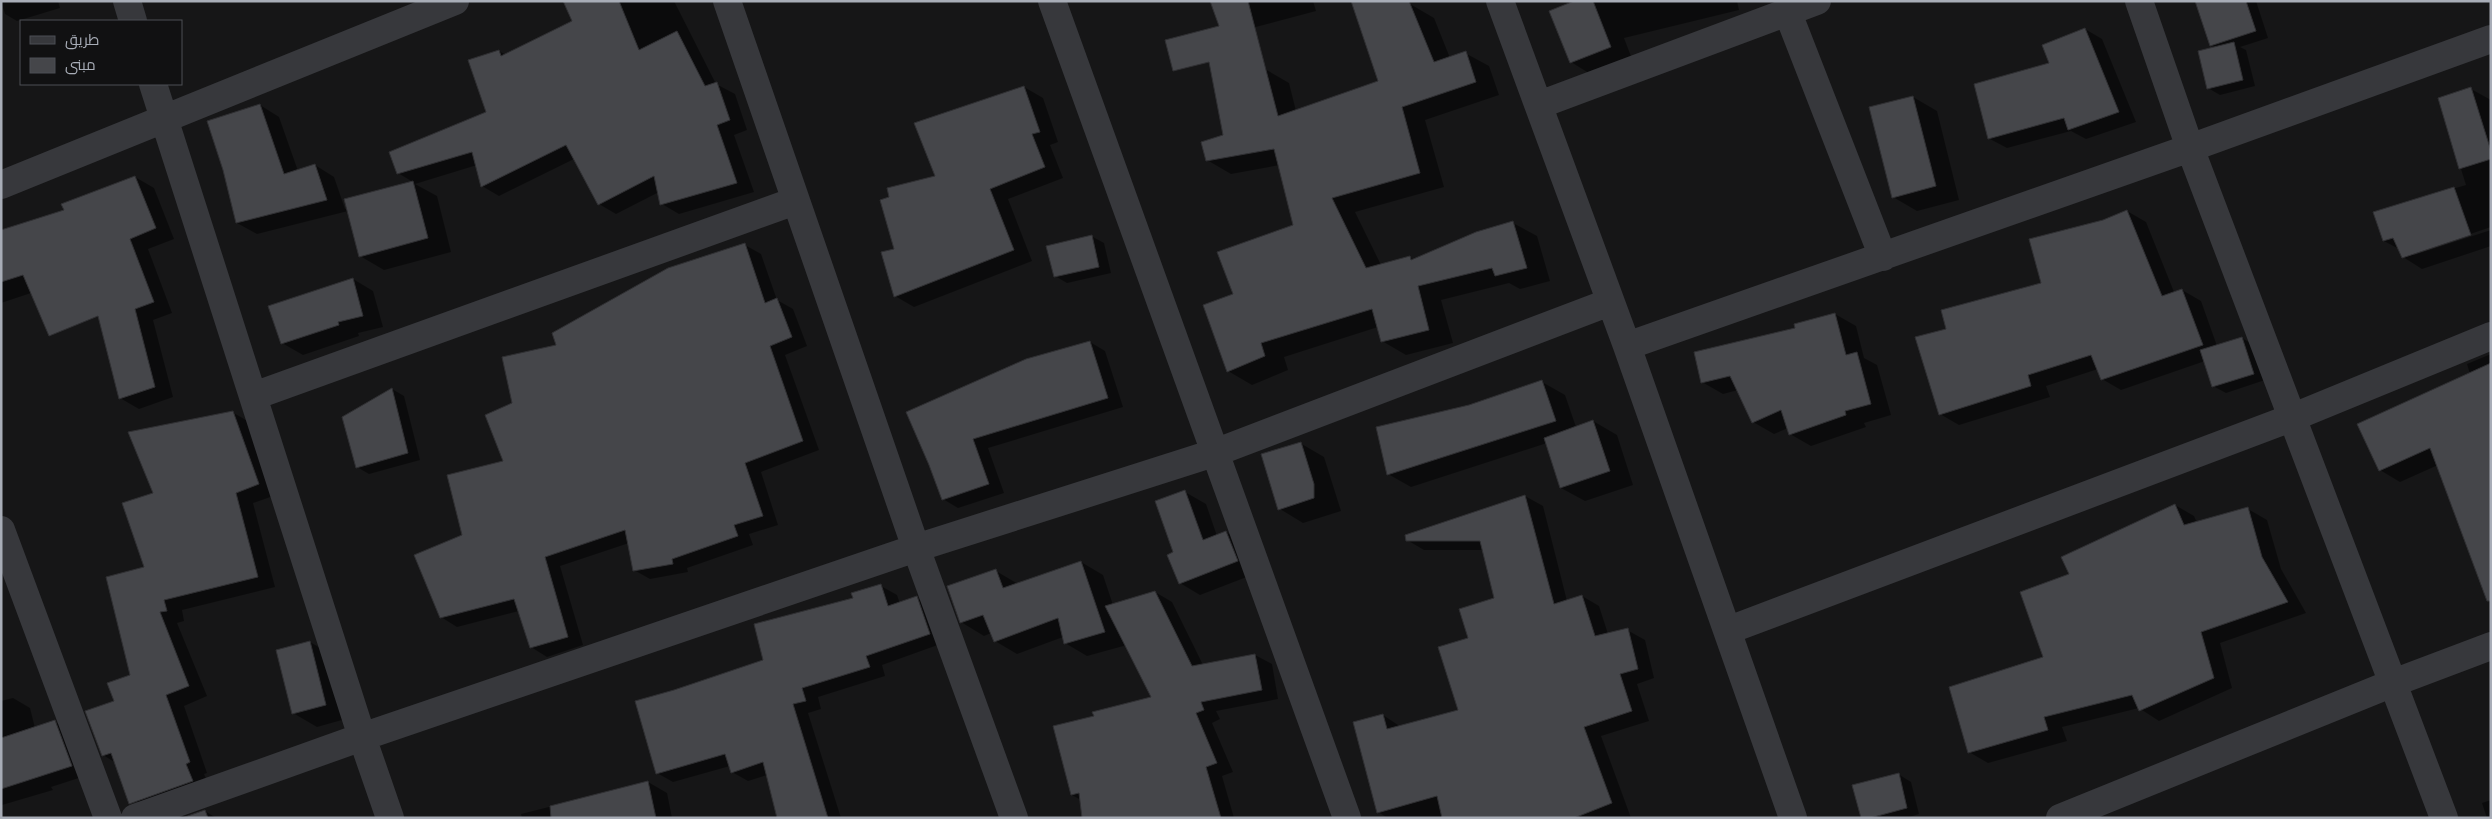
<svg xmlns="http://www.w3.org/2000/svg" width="2492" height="819" viewBox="0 0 2492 819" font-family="'Archivo Narrow',Cairo,sans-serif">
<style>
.shadow{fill:#0007}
.building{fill:#45464a;stroke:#303033}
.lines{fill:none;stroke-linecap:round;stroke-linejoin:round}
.minor{stroke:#37383c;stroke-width:28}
</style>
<rect width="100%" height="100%" fill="#161617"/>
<path class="shadow" d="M1,1H58L60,8L17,21L5,14Z
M565,1H674L716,84L735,94L747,130L734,135L754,192L679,214L662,204L659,192L616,214L599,204L574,159L499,196L482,186L477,165L415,184L437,196L451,252L384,270L360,256L348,211L257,234L237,223L224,170L260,105L279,117L298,171L315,165L334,177L345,209H347L413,182L398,173L488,112L499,51L506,55L573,22Z
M1223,1H1313L1316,11L1248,29Z
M1570,1H1737L1739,10L1624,38L1632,59L1592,75L1571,62Z
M2196,1H2256L2268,38L2240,47L2246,50L2255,86L2220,95L2208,88L2216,48L2211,45Z
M1410,4L1434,18L1450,58L1465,53L1489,66L1499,95L1425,120L1444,187L1355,212L1381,265L1410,258L1415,260L1513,223L1537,236L1550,281L1520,289L1509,283L1441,300L1453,343L1406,355L1382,341L1378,327L1284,357L1288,370L1252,385L1228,371L1235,294L1294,226L1280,165L1231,174L1207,160L1265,69L1289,83L1296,111L1380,82Z
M2085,29L2102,39L2136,122L2086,139L2071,131L2007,148L1990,139L1975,85L2051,64Z
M1024,87L1043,98L1058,142L1050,145L1063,178L1008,199L1032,261L914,307L895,296L896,250L937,177Z
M2471,89L2491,100V227L2414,253V255L2491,230V246L2422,269L2403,257L2399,249L2384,241L2374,212L2466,185L2439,99Z
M1913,97L1937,111L1959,200L1917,211L1893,197Z
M135,177L154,188L174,239L148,249L172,313L153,320L173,397L139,409L120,398L93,291Z
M2127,211L2146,222L2174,292L2182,290L2201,301L2217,346L2242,338L2254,345L2265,380L2226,393L2213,386L2205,361L2121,390L2102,379L2098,369L2046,386L2050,397L1959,425L1940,414L1948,330L2042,283L2103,221Z
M1,232L61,283L1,303Z
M1091,236L1104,243L1111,273L1067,283L1055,276Z
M745,245L761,254L777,300L793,309L807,346L785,355L819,450L761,472L778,525L749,534L753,545L687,568L688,572L650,579L634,570L629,543L560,566L583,645L547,657L531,647L519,611L457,627L441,617L463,535L505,462L514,404L557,346Z
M353,279L373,291L383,327L358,333L359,336L303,355L282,343Z
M1835,314L1856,326L1864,358L1877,365L1891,415L1864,423L1866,427L1811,446L1790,434L1788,428L1774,434L1753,422L1738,390L1723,394L1702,382Z
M1090,342L1105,351L1123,407L988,448L1004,493L958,508L943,499L930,465Z
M2491,354V567L2438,465L2400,482L2380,470L2470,374L2467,364Z
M1542,382L1565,395L1576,427L1593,421L1617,435L1633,485L1585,501L1561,488L1547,443L1411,487L1388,474Z
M392,389L404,396L420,460L369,474L357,467Z
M232,412L251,423L276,495L253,503L275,587L182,610L184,621L177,623L207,696L184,706L207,773L204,774L211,791L154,811L135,801L116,763L103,755L115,702L132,676L154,494Z
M1300,443L1324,457L1341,511L1303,523L1280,509Z
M1185,492L1206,504L1217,536L1226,532L1246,544L1257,573L1200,595L1180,583L1175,553Z
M1525,496L1543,506L1567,601L1582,596L1599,606L1608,634L1627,630L1645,640L1654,678L1637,684L1649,721L1601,736L1631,818H1388L1378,812L1383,715L1401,727L1460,711L1470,639L1496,599L1483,550H1424L1407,540L1406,536Z
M2175,505L2194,516L2197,523L2248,509L2267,520L2281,569L2306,613L2220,643L2232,688L2159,721L2139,708L2062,727L2067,741L1988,763L1969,752L2045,658L2071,574Z
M1081,562L1103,575L1113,605L1155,592L1172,602L1203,665L1255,655L1272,664L1278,699L1216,711L1220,719L1212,723L1233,772L1222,776L1234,818H1134L1088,804L1072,795L1095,716L1153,698L1127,645L1087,656L1065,643L1063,637L1017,654L995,641L991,633L984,636L961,622L996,571L1018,584Z
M881,586L897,595L900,604L917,598L933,607L946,642L882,665L885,676L818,697L821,709L808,713L841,818H779L767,775L748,781L732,772L730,766L673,782L657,773L675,692L765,661L855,599Z
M310,642L334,656L349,718L317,727L293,713L277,650Z
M13,698L30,708L35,728L55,722L72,731L88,775L51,787L53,790L2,805L1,701Z
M1898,774L1911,782L1919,814L1906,818H1862Z
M648,782L667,793L672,818H522L521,814Z
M2491,800V818H2487L2482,803Z
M205,811L216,818H186Z"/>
<path class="building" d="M563,1H619L639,50L677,31L705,86L717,82L730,120L717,125L737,183L660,205L654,176L598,205L566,145L481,187L472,152L397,174L389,152L486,112L468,60L499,50L501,56L572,21Z
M1210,1H1248L1278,116L1378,81L1351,1H1409L1434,62L1466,51L1476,82L1402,107L1420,173L1332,198L1366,268L1410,256L1411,260L1476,232L1513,221L1527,268L1495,276L1492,268L1418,286L1429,330L1381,342L1372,309L1261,343L1265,356L1227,372L1203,305L1233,294L1217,252L1293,225L1274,149L1206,161L1201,142L1223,135L1209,62L1173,71L1165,40L1219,26Z
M1574,1H1593L1611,47L1570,63L1549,11Z
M2195,1H2246L2256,31L2210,46Z
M2085,28L2119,112L2068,130L2064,118L1988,139L1974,84L2049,63L2042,45Z
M2234,42L2243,80L2207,89L2198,51Z
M1024,86L1040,132L1032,134L1045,167L990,189L1014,250L894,297L881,252L894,249L880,200L889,197L887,188L935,176L914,123Z
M2471,87L2491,151V159L2459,169L2438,98Z
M1913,96L1936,186L1892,198L1869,107Z
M260,104L284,174L315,164L327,200L236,223L223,170L207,121Z
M135,176L156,228L130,239L154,302L135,309L155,387L119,399L98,316L49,336L23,275L1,282V230L64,210L61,204Z
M413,181L428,238L359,257L344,199Z
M2454,187L2471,235L2402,258L2393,238L2383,241L2373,212Z
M2127,210L2162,296L2182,289L2203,345L2101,380L2091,355L2028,375L2031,386L1939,415L1915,337L1946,329L1941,310L2041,283L2029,239L2103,220Z
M1092,235L1099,267L1054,277L1046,246Z
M745,243L765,303L777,298L792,337L770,346L803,441L745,463L763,516L734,525L738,536L672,559L673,564L633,571L625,530L545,557L568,637L530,648L514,599L440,618L414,555L462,535L447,475L503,461L485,415L512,403L502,357L556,345L552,333L668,268Z
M353,278L363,316L338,322L339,325L281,344L268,306Z
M1835,313L1846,355L1857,352L1871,404L1845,411L1846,415L1789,435L1781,410L1752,423L1730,376L1701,383L1694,352L1795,328L1794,324Z
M2242,337L2254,374L2212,387L2200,350Z
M1090,341L1108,398L973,439L989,484L942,500L929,465L906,412L1026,359Z
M2491,363V601H2487L2430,448L2379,471L2357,424Z
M1542,380L1556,421L1387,475L1376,427L1469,405Z
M392,388L408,453L356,468L342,417Z
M233,411L259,484L236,493L258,577L164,600L167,611L160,612L189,686L166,695L190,762L186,764L193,781L129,804L111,753L102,756L85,711L114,701L107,683L130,675L106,577L144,567L122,503L153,493L128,432Z
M1593,420L1610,471L1560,488L1544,438Z
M1301,442L1314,484V498L1278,510L1261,454Z
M1185,490L1203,540L1226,531L1238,561L1179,584L1167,555L1173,552L1155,501Z
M1525,495L1554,604L1582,595L1595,636L1628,628L1638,669L1620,674L1632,711L1584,727L1612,803L1574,818H1442L1437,796L1377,813L1353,722L1383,714L1387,729L1458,710L1438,647L1468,638L1459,609L1494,598L1480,541H1406L1405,535Z
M2175,504L2184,525L2248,507L2262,557L2288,602L2201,632L2214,678L2139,711L2132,695L2044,717L2048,730L1968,753L1949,687L2043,657L2020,592L2069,574L2061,557Z
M1081,561L1105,632L1064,644L1058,618L994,642L983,615L960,623L947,586L996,569L1003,588Z
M881,584L888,606L917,596L930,634L866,656L870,667L802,688L806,701L793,704L828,818H777L763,762L731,773L725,754L656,774L635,701L674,690L763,660L754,624L853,598L851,593Z
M1155,591L1192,666L1255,654L1262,690L1201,702L1204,710L1196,713L1217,763L1206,767L1221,818H1082L1079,793L1071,795L1053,726L1094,716L1092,712L1151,697L1105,606Z
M310,641L326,705L292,714L276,650Z
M55,720L72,766L1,789V738Z
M1899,773L1907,808L1870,818H1861L1852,785Z
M648,781L656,818H551L550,806Z
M205,810L208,818H182Z"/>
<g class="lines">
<path class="minor" d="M127,1L133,21
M727,1L916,548L1014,818
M1052,1L1347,818
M1500,1L1627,346L1793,818
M2139,1L2190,148L2444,818
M1788,13L1883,257
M153,84L362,737L390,818
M1539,105L1817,1
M1,185L455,1
M1627,346L2190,148L2491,39
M254,396L795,201
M1,530L108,818
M1729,630L2291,418L2491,336
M135,818L362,737L916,548L1217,452L1610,302
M2060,818L2393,683L2491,646"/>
</g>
<rect width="2492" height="819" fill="none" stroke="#a8adb7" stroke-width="5"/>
<rect x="20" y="20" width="162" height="65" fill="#111112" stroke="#4d4f54"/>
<rect x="30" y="36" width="25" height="8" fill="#37383c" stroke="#4d4f54"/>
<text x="65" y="45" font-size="15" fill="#a8adb7">طريق</text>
<rect x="30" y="58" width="25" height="15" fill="#45464a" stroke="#4d4f54"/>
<text x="65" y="70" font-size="15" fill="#a8adb7">مبنى</text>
</svg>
